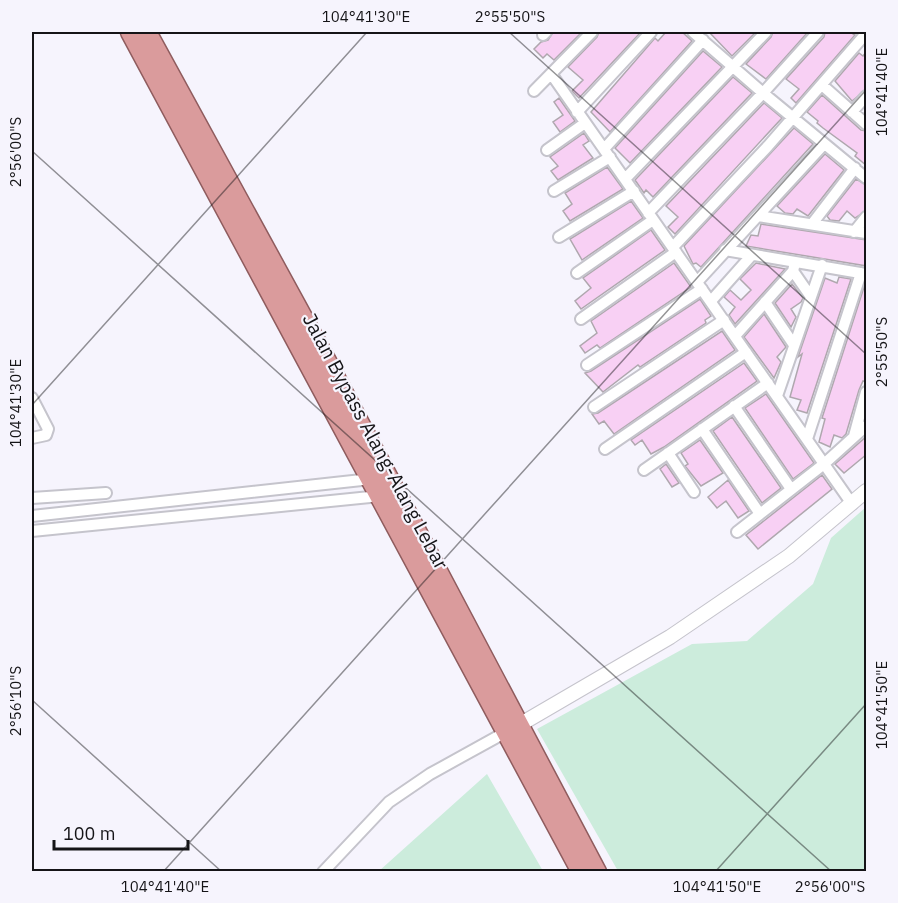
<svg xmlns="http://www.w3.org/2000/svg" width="898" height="903" viewBox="0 0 898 903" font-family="'IBM Plex Sans',sans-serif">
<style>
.green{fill:#ccecdc}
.building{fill:#f8d0f4;stroke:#afa7ae;stroke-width:1.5}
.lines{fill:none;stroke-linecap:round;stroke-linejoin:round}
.minor-casing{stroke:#c5c4cc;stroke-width:14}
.tertiary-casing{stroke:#c5c4cc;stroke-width:16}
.trunk-casing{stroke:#8f5c5e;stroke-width:21}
.minor{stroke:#fff;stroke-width:10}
.tertiary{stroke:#fff;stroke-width:14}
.trunk{stroke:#da9b9c;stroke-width:18}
.ticks{fill:none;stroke:#151417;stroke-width:1.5;stroke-opacity:0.45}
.labels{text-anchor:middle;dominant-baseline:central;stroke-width:4.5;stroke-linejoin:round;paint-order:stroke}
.street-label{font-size:20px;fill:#151417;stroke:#f6f4fd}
.neatline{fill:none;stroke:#151417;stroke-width:2}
.ticks-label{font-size:15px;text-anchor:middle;fill:#151417}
</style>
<rect width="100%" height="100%" fill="#f6f4fd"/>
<path class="green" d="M866,507V871H618L537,729L692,644L747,641L813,584L831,538Z
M487,774L543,871H379Z"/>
<path class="building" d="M553,32H582L554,60L547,54L543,58L534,49L541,42L548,40Z
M599,32H641L579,98L572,91L583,80L568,67L597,37Z
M666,32H682L692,41L610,132L591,112L655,38L658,41Z
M709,32H753L755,33L732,56Z
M773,32H808L766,79L746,64L771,37Z
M825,32H850L855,35L796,103L791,98L799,89L786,79L824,37Z
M703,51L722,67L630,163L615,148Z
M867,51V89L852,101L835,81L859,53L863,56Z
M733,77L752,93L653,197L646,190L644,193L635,180Z
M822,95L861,130L867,131V166L855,156L857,153L823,128L817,123L818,121L807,112Z
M559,98L575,121L560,132L553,122L563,115L554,102Z
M764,103L782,118L675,234L668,227L678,217L666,206Z
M794,128L813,144L701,267L696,263L693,264L684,246Z
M584,133L589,141L583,145L593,158L558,180L551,171L558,166L550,157Z
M825,154L844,170L808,216L797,209L793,214L785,213L777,206Z
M607,167L623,189L570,221L563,211L572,204L565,193Z
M856,179L867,185V210L855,218L847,211L839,221L830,220L827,216Z
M631,201L643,218L582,260L570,239Z
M761,224L867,240V266L746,246L751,235L758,236Z
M651,230L665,250L581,309L575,301L591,288L583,278Z
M674,263L691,287L600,348L597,345L585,353L580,346L597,333L591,321Z
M756,263L785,269L735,324L729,315L735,307L724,297L730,290L741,300L751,290L740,279Z
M839,277L851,279L807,413L797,410L801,400L790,397L802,354L798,357L825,278L837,283Z
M792,284L803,298L801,302L791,309L796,317L791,327L775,303Z
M865,284L867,382L863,381L859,390L846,434L842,438L834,435L830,447L819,442L825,419L822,418Z
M700,299L711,316L705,320L706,323L640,367L638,365L603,392L585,373L591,371Z
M764,314L786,347L777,357L781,362L774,378L744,337Z
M722,331L735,350L614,434L604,421L599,424L592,414L598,413Z
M744,363L757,381L664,447L651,454L642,440L635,445L631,440Z
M766,394L814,463L793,479L745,408Z
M732,417L781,488L762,503L713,431Z
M867,436V454L844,473L835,464Z
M700,440L723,473L701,486L685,466L688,464L681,453Z
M666,464L679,483L672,487L660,469Z
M822,475L832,489L758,549L746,535Z
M728,480L749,511L738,518L726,501L717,508L708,497Z"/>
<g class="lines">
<g class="minor-casing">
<path id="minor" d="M693,32L763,93L866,178
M543,35L546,32
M552,75L852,504
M822,85L866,124
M534,91L592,32
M577,112L651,32
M852,112L866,96
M604,149L703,40
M547,150L585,123
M625,179L766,32
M554,191L610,157
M648,213L763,93L818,32
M758,216L866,233
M812,224L855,168
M854,232L866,217
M559,237L634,191
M673,247L768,146L863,37
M725,250L866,274
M793,271L811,297
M577,273L653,220
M697,282L824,144
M711,301L751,256
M765,302L794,345
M581,319L676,252
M735,336L793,271L795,263
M587,365L702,289
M777,396L822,265
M32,398L48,429L46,435L32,438
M734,406L791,489
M594,407L724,320
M702,429L760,514
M854,436L866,392
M807,439L861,273
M605,449L746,352
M668,453L694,492
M644,470L768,383
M32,498L106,493
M32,516L371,479
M32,531L380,496
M737,532L824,464L866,426
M323,872L389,802L430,774L506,732"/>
</g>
<g class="tertiary-casing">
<path id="tertiary" d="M526,721L670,637L789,556L866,491"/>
</g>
<g class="trunk-casing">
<path id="trunk" d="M130,32L581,872
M147,32L328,363L597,872"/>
</g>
<use href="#minor" class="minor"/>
<use href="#tertiary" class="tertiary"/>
<use href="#trunk" class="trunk"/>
</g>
<path class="ticks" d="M509,32L866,354M32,151L832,872M32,405L367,32M32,700L222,872M163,872L866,90M715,872L866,704"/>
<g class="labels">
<g class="street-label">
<text transform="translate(376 441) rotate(62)">Jalan Bypass Alang-Alang Lebar</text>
</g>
</g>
<rect width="898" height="903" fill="none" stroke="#f6f4fd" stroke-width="66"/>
<path d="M54 840v9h134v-9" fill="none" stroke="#151417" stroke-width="3"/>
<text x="63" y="840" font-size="18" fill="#151417" stroke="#f6f4fd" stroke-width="4.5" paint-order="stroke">100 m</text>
<rect x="33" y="33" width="832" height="837" class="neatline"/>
<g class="ticks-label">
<text x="366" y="22">104°41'30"E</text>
<text x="510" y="22">2°55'50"S</text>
<text transform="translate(882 92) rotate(-90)" y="5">104°41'40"E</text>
<text transform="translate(16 152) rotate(-90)" y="5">2°56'00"S</text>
<text transform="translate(882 352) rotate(-90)" y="5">2°55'50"S</text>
<text transform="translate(16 403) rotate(-90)" y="5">104°41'30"E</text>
<text transform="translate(16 701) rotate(-90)" y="5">2°56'10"S</text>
<text transform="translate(882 705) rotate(-90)" y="5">104°41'50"E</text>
<text x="165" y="892">104°41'40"E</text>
<text x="717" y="892">104°41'50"E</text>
<text x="830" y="892">2°56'00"S</text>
</g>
</svg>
